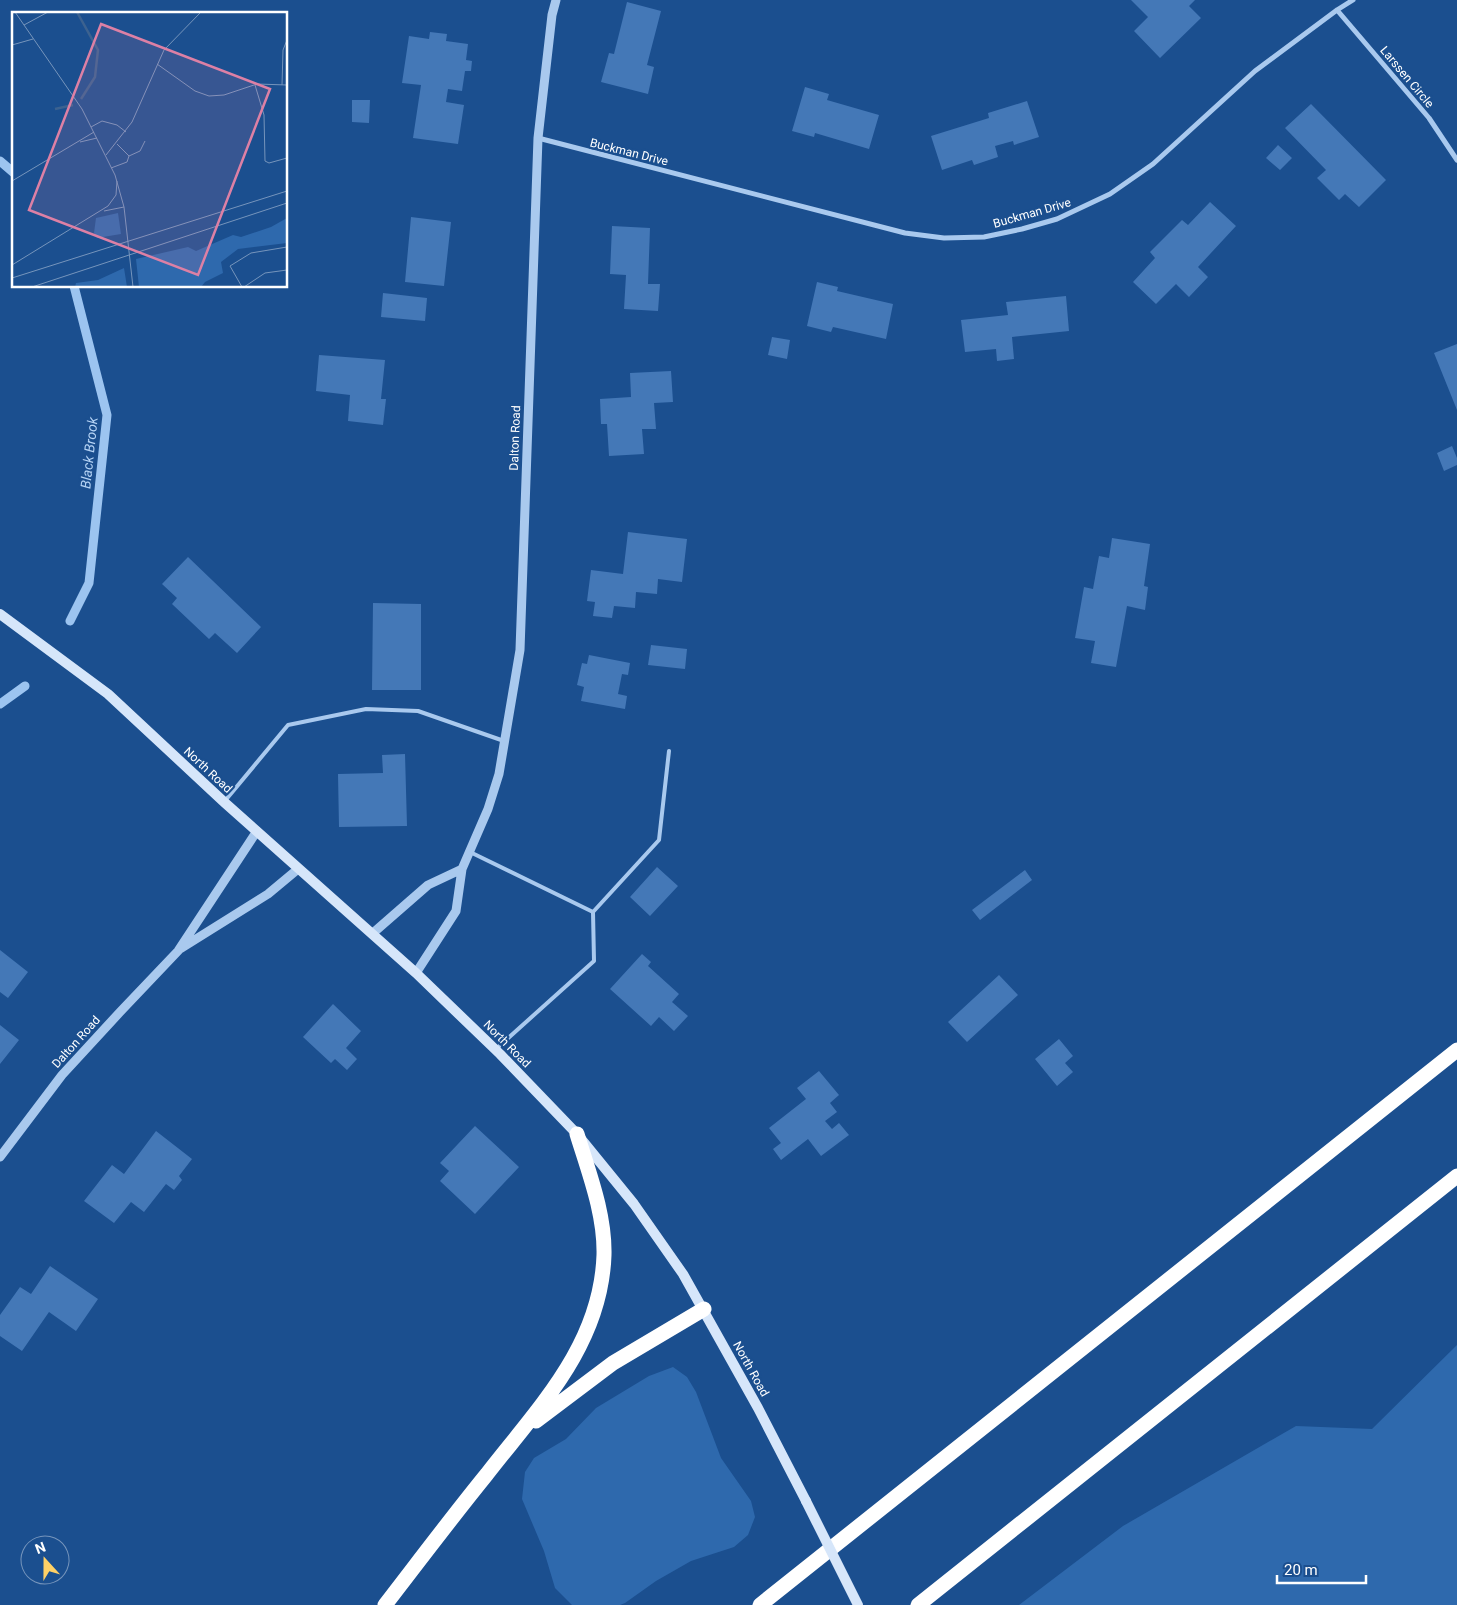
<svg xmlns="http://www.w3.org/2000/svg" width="1457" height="1605" viewBox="0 0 1457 1605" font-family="Roboto,sans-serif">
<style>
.green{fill:#2e69ad}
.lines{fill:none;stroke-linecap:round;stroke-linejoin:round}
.stream{stroke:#9cc4f0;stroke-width:9}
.building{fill:#4478b7}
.service{stroke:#a9c9ee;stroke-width:4}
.minor{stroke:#a9c9ee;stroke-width:5}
.tertiary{stroke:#a9c9ee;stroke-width:9}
.secondary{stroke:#d6e6fa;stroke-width:10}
.motorway{stroke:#fff;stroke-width:15}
.secondary-bridge{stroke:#d6e6fa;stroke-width:10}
.labels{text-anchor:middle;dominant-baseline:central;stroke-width:4.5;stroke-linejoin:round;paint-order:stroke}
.street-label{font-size:12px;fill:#fff;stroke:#1b4f8f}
.water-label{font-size:14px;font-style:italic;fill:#b5d3f5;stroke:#1b4f8f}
.inset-river{fill:none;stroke:#3c6290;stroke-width:2.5}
.inset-road{fill:none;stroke:#7695bc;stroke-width:1}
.view{fill:#dd80a5;fill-opacity:0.15;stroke:#dd80a5;stroke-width:2.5}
.inset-edge{fill:none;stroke:#fff;stroke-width:2.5}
</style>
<rect width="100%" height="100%" fill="#1b4f8f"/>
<path class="green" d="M1457,1345V1605H1019L1123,1526L1296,1426L1372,1429Z
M673,1367L687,1377L696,1392L721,1458L751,1501L755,1517L748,1535L734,1547L691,1561L656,1581L625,1603L620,1605H572L555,1588L544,1551L522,1499L525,1472L534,1458L566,1439L596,1408L649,1376Z"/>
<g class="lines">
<path class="stream" d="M0,161L14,173
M70,621L89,583L107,415L74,286
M0,704L25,686"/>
</g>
<path class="building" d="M1131,0H1195L1189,6L1201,18L1160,58L1134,31L1148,17Z
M627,2L661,11L647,65L654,67L648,94L601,82L609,53L614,54Z
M430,32L447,34L446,41L468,44L466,60L472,61L471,71H465L462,91L448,89L446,102L464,105L458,144L413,138L421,85L402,83L409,36L429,39Z
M805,87L829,94L827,100L879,115L869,149L815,133L814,137L792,131Z
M352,100H370L369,123L352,122Z
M1027,101L1039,137L1014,145L1013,141L995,146L998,157L974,165L972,160L942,170L931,136L989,118L988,113Z
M1311,104L1386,180L1359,207L1345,194L1339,200L1317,178L1326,170L1285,128Z
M1278,145L1292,158L1280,170L1266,158Z
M1210,202L1236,226L1198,267L1208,277L1189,297L1176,284L1156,304L1133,282L1155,258L1150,252L1182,220L1188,225Z
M411,217L451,222L444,286L405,282Z
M612,226L650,228L648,284H660L658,311L624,309L626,275L610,274Z
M817,282L838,287L837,291L893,304L886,339L833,327L831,332L807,326Z
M383,293L427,298L425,321L381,317Z
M1066,296L1069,331L1012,337L1014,359L997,361L996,349L965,352L961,320L1008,315L1006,302Z
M772,337L790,340L787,359L768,355Z
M1457,344V410L1434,353Z
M319,355L385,360L381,399H386L383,425L348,421L350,395L316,391Z
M671,371L673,402L654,403L656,429H642L644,454L609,456L607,424H601L600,399L631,397L630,373Z
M1452,446L1457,458V465L1444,471L1437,453Z
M628,532L687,539L682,582L658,579L657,594L636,592L635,608L614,606L612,618L593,616L595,602L587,601L591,570L623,574Z
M1112,538L1150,544L1144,586L1148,587L1145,610L1127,606L1116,667L1091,663L1095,641L1075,638L1084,587L1093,589L1099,556L1109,558Z
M188,557L261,627L237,653L215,633L209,639L172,604L177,598L162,584Z
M373,603L421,604V690H372Z
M651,645L687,649L685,669L648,665Z
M589,655L630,663L628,675L622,674L618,694L627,696L625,709L581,701L584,687L577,685L582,663L587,664Z
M405,754L407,826L339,827L338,774L383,773L382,755Z
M657,867L678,886L650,916L630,897Z
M1025,870L1032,880L980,920L972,910Z
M0,950L28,972L8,998L0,992Z
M642,954L651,962L648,966L679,994L672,1002L688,1016L674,1031L659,1017L651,1026L610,989Z
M999,975L1018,995L967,1042L948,1022Z
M333,1004L361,1031L346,1048L357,1059L347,1070L335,1059L331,1063L303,1037Z
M0,1025L19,1040L0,1064Z
M1059,1039L1073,1056L1065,1063L1073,1072L1057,1086L1035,1059Z
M819,1071L839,1095L830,1103L837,1112L825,1121L832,1129L839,1123L849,1135L821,1156L808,1139L781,1160L773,1149L781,1143L769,1128L806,1099L797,1088Z
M475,1126L519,1167L475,1214L440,1181L449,1171L440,1163Z
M156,1131L192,1159L179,1176L182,1180L174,1190L166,1184L144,1212L131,1202L114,1223L84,1201L112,1165L124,1174Z
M50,1266L98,1299L76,1331L49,1312L22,1351L0,1336V1315L20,1287L31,1294Z"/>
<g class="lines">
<path class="service" d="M224,802L288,725L366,709L418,711L504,741
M470,852L593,912L659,840L669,751
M496,1049L594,961L593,912"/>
<path class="minor" d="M1337,10L1429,118L1457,160
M538,138L905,233L944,238L984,237L1022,229L1057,219L1110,194L1153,164L1255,71L1337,10L1353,0"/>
<path class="tertiary" d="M373,933L428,885L462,869
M180,949L268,894L298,869
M416,973L456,911L462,869L488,809L499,774L520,650L538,138L552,15L556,0
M0,1157L62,1075L120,1012L178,951L257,831"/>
<path class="secondary" d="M0,614L108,694L224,802L416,973L500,1054L577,1134L634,1204L683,1274L758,1408L806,1501"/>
<path class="motorway" d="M536,1421L613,1363L704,1309
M385,1605C419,1561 452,1517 487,1474C539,1407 601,1345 604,1255C605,1214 589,1173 577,1134
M760,1605L1457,1050
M918,1605L1457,1176"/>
<path class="secondary-bridge" d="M806,1501L858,1605"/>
</g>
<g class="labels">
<g class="street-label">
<text transform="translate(1407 77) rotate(50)">Larssen Circle</text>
<text transform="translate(629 152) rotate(14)">Buckman Drive</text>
<text transform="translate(1032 213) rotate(-16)">Buckman Drive</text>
<text transform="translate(515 438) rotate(-88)">Dalton Road</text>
<text transform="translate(208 770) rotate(43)">North Road</text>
<text transform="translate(76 1042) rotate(-48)">Dalton Road</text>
<text transform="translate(507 1044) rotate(45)">North Road</text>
<text transform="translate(751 1369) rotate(61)">North Road</text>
</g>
<g class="water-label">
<text transform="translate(89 453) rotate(-84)">Black Brook</text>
</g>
</g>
<g transform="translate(12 12)">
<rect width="275" height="275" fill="#1b4f8f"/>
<path d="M106,201L109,222L85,226L82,221L84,206ZM275,206V231L226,237L209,250L211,261L193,270L189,275H127L124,247L176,235L184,239L221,223L229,225L259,215ZM112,256L115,275H63L64,271L86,268Z" fill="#2e69ad"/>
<path class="inset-river" d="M65,0L86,38L83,65L69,87M43,97L61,93"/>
<path class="inset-road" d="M3,0L70,97L103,163L112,195L121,275M12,13L36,0M0,33L21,27M145,52L183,79L197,84L212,83L245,72L275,73M243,73L252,103L253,149L257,151L275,146M270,73L271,38L275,28M79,115L90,109L105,113L114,120M68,130L85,126M105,132L117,144L128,139L133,129M94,143L120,110L152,38L189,0M99,156L115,150L117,144M0,169L82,120M92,199L112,195M0,253L96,194L104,183L105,169M0,266L275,179M20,275L275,191M230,275L218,254L239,241L275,235M232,275L253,261L275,258"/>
<path class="view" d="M89,12L258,77L186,263L17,198Z"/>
<rect width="275" height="275" class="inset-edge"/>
</g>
<g transform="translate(45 1560) rotate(339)"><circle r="24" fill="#1b4f8f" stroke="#7695bc"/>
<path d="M0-4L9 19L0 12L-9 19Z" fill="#ffd166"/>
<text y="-8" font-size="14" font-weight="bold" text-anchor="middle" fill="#ffffff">N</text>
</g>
<path d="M1277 1575v8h89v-8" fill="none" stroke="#ffffff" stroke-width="2.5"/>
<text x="1284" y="1575" font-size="15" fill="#ffffff" stroke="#1b4f8f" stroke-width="4" paint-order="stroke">20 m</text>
</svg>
